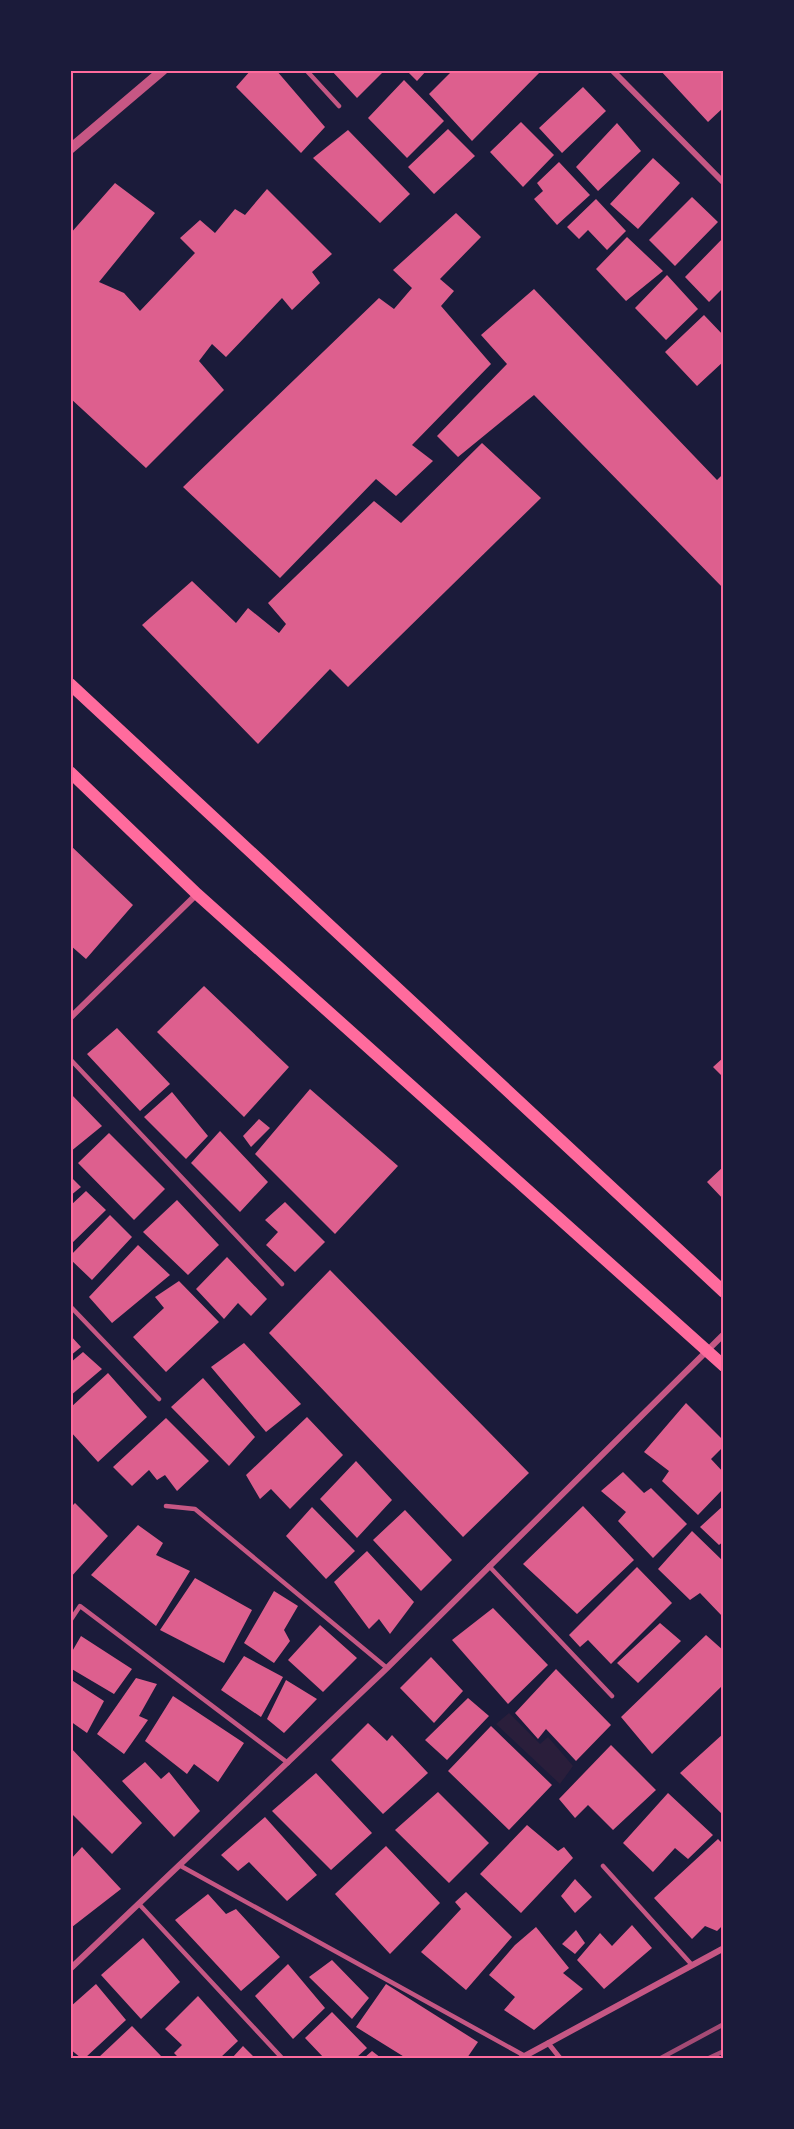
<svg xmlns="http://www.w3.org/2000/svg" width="794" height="2129" viewBox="0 0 794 2129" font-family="'Titillium Web',sans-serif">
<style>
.green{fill:#2a1e3b}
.building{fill:#dd5f8e}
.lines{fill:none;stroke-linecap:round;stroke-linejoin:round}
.service{stroke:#c65784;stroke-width:4.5}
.pedestrian{stroke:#c65784;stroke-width:5}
.minor{stroke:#c65784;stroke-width:6}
.tertiary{stroke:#c65784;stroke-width:10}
.secondary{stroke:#ff6b9d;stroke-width:12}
.rail{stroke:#a44b75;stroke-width:4.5}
.neatline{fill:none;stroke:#ff6b9d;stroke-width:2}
</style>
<rect width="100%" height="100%" fill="#1b1b3a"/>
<path class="green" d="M509,1713L540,1744L548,1737L573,1766L560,1784L496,1724Z"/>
<path class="building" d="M251,70H276L325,127L301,153L236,87Z
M331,70H385L357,98Z
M406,70H427L417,81Z
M453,70H542L472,141L429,94Z
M660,70H721L724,73V107L708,122Z
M404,80L444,121L407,158L368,118Z
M583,87L606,111L562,153L539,128Z
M521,122L554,155L523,187L490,152Z
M617,123L641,151L598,191L576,167Z
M448,129L475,156L434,194L408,167Z
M348,130L410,194L380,223L313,158Z
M653,158L680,183L638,229L610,204Z
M559,162L590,195L557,225L534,199L543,191L537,183Z
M115,183L155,213L99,282L124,293L140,311L195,253L180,238L200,220L215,233L235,209L245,215L267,189L332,254L312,272L320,283L292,310L282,298L226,357L212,344L199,361L224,390L146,468L70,398V234Z
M692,197L718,222L675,266L649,240Z
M596,199L626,231L607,250L588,230L579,239L567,227Z
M456,213L481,237L440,279L454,291L441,306L491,364L412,445L433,461L396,496L376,479L280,578L183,487L379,298L394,309L412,288L393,270Z
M627,237L663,271L626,301L596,269Z
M724,237V287L709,302L685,277Z
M667,275L698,309L666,340L635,308Z
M534,289L717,480L724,473V589L534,395L458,457L437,436L507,364L481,335Z
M704,315L724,336V361L697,386L665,352Z
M482,443L541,498L348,687L330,669L258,744L142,625L192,581L236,623L248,608L279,633L286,624L268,603L374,501L401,523Z
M70,845L133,905L86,959L70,945Z
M204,986L289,1067L244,1117L157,1032Z
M117,1028L170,1084L140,1111L87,1054Z
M724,1057V1078L713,1067Z
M310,1089L398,1166L335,1234L255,1154Z
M172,1092L208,1136L186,1159L144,1117Z
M70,1093L102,1126L70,1152Z
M259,1119L270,1128L251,1147L243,1136Z
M220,1131L268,1182L240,1212L191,1163Z
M109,1133L165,1189L134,1220L78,1163Z
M724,1166V1200L707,1182Z
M70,1176L81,1187L70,1196Z
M86,1191L106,1210L70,1245V1206Z
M177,1200L219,1245L188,1275L143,1232Z
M285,1202L325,1242L295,1272L266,1245L278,1232L265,1220Z
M110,1215L132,1237L92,1280L70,1259V1256Z
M138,1245L170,1275L112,1323L89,1297Z
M227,1257L267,1299L251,1316L238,1303L224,1319L196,1289Z
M330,1270L529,1473L463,1537L269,1333Z
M179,1281L219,1322L166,1372L133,1337L164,1308L155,1297Z
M70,1335L81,1347L70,1356Z
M244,1343L301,1404L266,1432L211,1367Z
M83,1352L102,1369L70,1396V1363Z
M108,1373L147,1417L98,1462L70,1431V1408Z
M203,1378L255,1437L229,1466L171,1407Z
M686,1403L724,1441V1446L711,1459L724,1473V1488L698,1515L662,1481L669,1471L644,1452Z
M307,1417L343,1455L290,1509L271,1489L260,1499L246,1475Z
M166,1418L209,1461L177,1491L165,1475L157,1480L149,1470L132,1486L113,1467Z
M356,1461L392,1500L357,1538L320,1499Z
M623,1472L644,1493L651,1488L687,1524L653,1558L618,1521L626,1512L601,1491Z
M75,1503L108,1536L70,1578V1508Z
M724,1505V1541L719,1545L700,1527Z
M583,1506L634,1560L577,1614L523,1564Z
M312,1507L355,1551L326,1579L286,1536Z
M405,1510L452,1560L421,1591L373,1540Z
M138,1525L163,1543L156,1555L190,1571L156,1626L91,1575Z
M692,1531L724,1562V1615L722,1616L700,1593L690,1600L658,1569Z
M367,1551L414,1602L390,1634L379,1619L369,1629L334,1582Z
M637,1567L672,1603L611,1664L588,1640L580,1647L569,1635Z
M195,1578L252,1610L224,1663L160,1630Z
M274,1591L298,1606L284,1630L290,1641L274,1663L244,1643Z
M493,1608L548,1665L508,1704L452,1640Z
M660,1623L681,1641L638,1683L617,1663Z
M320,1625L357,1658L323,1692L288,1660Z
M706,1635L724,1651V1684L652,1754L621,1717Z
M81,1636L132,1669L114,1694L70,1668V1655Z
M244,1656L283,1677L261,1717L221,1690Z
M431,1657L463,1691L434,1723L400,1688Z
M556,1669L611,1725L576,1761L546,1729L538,1739L515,1713Z
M136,1678L157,1684L139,1716L148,1720L124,1754L97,1734Z
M70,1679L104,1701L87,1733L70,1721Z
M286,1680L317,1699L284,1733L267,1719Z
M173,1696L244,1743L218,1782L194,1764L187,1774L145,1741Z
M468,1698L489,1716L447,1760L425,1740Z
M368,1723L387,1741L392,1735L428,1773L383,1814L331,1760Z
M491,1726L552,1785L509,1830L448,1771Z
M724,1733V1816L680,1773Z
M611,1745L656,1790L613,1830L588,1805L575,1818L559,1799Z
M70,1747L142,1823L112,1854L70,1812Z
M145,1762L161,1779L169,1772L200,1811L174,1837L122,1781Z
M316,1773L372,1833L331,1870L272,1811Z
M438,1792L489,1843L449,1883L395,1830Z
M668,1793L713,1835L688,1859L675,1848L653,1872L623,1843Z
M265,1817L317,1875L287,1901L249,1862L238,1871L221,1855Z
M527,1825L558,1851L564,1847L573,1858L521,1913L480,1874Z
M718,1839L724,1845V1924L717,1931L705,1926L692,1939L654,1898Z
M386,1846L440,1903L390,1954L335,1894Z
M82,1847L121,1889L72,1927L70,1925V1860Z
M575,1879L592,1897L575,1913L561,1896Z
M466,1892L512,1937L466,1990L421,1952L461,1909L455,1902Z
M208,1894L226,1914L236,1909L280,1957L241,1991L175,1920Z
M632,1925L652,1948L604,1989L577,1960L600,1933L612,1946Z
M536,1927L569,1968L563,1973L583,1989L534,2030L504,2010L515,1997L489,1975L515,1945Z
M576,1930L585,1943L575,1954L562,1944Z
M143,1938L180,1982L141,2019L101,1975Z
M332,1960L369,1998L352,2019L309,1977Z
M288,1964L325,2008L293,2039L255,1996Z
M96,1984L126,2020L85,2058H81L70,2049V2007Z
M386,1984L478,2042L467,2058H406L356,2027Z
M198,1996L238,2041L220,2058H179L174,2053L182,2045L165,2029Z
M332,2012L367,2048L356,2058H324L305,2038Z
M132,2026L163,2058H98Z
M243,2046L255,2058H232Z
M372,2051L381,2058H364Z"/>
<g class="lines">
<path class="service" d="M306,70L339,106
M70,1059L282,1284
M70,1306L159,1399
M166,1506L195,1509L387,1668
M489,1566L612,1696
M70,1621L80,1606L288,1763
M179,1865L525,2056
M603,1866L692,1965
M139,1904L282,2058"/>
<path class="pedestrian" d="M548,2043L560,2058"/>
<path class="minor" d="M612,70L724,183
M70,1018L197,894
M70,1969L387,1668L724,1334
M521,2058L724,1948"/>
<path class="tertiary" d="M70,149L163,70"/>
<path class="secondary" d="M70,684L724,1292
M70,772L197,894L724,1366"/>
<path class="rail" d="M661,2058L724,2024
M709,2058L724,2051"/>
</g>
<rect width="794" height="2129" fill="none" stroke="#1b1b3a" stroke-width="144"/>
<rect x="72" y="72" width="650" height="1985" class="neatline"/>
</svg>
